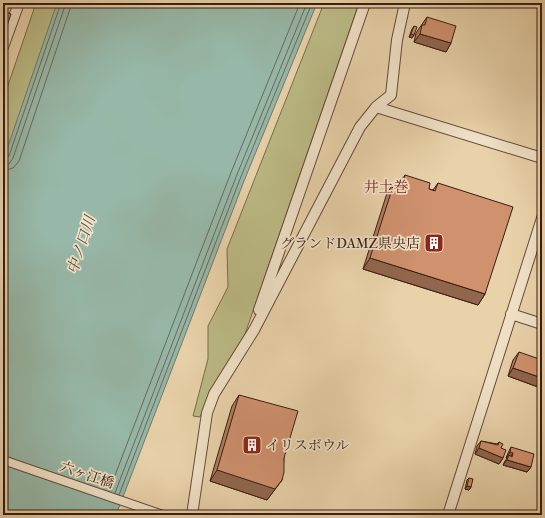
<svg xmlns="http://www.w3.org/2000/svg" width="545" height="518" viewBox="0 0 545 518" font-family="'IM FELL French Canon','Noto Serif JP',serif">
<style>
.green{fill:#bbba85;stroke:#796c4c}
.water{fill:#97b8a8;stroke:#717a6c}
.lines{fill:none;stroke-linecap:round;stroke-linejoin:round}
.shore{stroke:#676a5d;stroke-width:1}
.pedestrian-casing{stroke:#644a38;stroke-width:10}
.minor-casing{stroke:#644a38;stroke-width:12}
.pedestrian{stroke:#f1e2c8;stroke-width:8}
.minor{stroke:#f1e2c8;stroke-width:10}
.wall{fill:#b27d5f;stroke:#371d12}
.shaded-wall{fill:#91664d;stroke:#371d12}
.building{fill:#cf916e;stroke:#371d12}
.labels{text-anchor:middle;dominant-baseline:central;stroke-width:3.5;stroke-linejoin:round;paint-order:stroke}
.poi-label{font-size:14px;fill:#371d12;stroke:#f1e2c8;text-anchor:end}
.street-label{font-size:14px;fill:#371d12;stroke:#f1e2c8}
.neighbourhood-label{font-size:15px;fill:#7a1f14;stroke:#f1e2c8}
.water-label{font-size:15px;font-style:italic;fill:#544c3f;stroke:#f1e2c8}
</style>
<rect width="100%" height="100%" fill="#e9d2aa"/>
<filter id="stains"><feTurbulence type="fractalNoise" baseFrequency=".005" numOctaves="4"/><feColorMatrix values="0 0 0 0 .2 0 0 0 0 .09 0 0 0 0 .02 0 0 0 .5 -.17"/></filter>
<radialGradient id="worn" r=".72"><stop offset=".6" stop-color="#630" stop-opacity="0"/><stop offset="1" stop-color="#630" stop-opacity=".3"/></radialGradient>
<path class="green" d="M36,3H65L3,176V100Z
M324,3H359L244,337L210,392L200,417L193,416L208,359V326L228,287L227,249Z"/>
<path class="water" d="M57,3H317L244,181L116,515H3V161Z"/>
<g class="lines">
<path class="shore" d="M3,160L9,156L61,3
M3,165L9,164L13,158L66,3
M3,171L13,168L19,161L72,3
M109,491L230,175L300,3
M115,493L236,177L307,3
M119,495L240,179L312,3"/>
<g class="pedestrian-casing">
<path id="pedestrian" d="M3,460L163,515"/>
</g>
<g class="minor-casing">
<path id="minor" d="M3,47L19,3
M376,107L542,158
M259,310L365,3
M511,314L542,324
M192,515L207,413L214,394L254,330L360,127L376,107L391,95L397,40L405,3
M448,515L542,218"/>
</g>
<use href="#pedestrian" class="pedestrian"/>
<use href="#minor" class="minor"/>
</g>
<path class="wall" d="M542,11V21L539,20L541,13Z
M427,17L451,43L446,52L414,42L416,33Z
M414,26V35L412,38L409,37L412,29Z
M405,175L429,189L433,190L438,183L485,294L478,305L363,269L387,193L394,183L399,184Z
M519,352L538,387L508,376L513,360Z
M239,395L284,458L282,480L267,500L210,481L232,406Z
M481,441L497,444L499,442L501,448L503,458L499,464L475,454L477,446Z
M511,447L531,467L527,472L503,465L505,461L507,458H506L508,453Z
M542,467V477H539Z
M469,478L471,487L469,490L465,489L467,480Z"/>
<path class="shaded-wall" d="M527,3H536L535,5Z
M539,3H542V7L537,6Z
M542,16V21L539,20Z
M3,24L7,26L4,31H3Z
M411,34L414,35L412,38L409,37Z
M420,34L451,43L446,52L414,42Z
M370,258L485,294L478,305L363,269Z
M513,368L542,378V381L538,387L508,376Z
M479,448L503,458L499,464L475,454Z
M510,452L513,453L509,459V455L507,458H506Z
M507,460L531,467L527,472L503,465Z
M217,470L282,480L267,500L210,481Z
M541,474H542V477H539Z
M467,486L471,487L469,490L465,489Z"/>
<path class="building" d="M3,11L11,14L7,26L3,24Z
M427,17L456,26L451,43L420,34L422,25H425Z
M414,26L417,27L414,35L411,34Z
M405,175L430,183L429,189L435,191L438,183L513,207L485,294L370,258L394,183L402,185Z
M519,352L542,360V378L513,368Z
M239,395L298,411L284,458V472L282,480L275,489L217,470Z
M481,441L498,445L499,442L503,444L501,448L506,450L503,458L479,448Z
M511,447L534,454L531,467L507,460L509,455L512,457L513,453L510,452Z
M469,478L473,479L471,487L467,486Z"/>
<defs>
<g id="building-square" transform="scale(1)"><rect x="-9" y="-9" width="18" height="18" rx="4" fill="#8f2418" stroke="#f1e2c8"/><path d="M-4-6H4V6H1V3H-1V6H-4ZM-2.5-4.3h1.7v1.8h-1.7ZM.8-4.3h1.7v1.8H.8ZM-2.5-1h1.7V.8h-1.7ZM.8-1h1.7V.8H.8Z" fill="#fff"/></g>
</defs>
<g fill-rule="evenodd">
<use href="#building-square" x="434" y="243"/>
<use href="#building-square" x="252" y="445"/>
</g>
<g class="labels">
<g class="poi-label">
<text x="420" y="243">グランドDAMZ県央店</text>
<text x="266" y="445" text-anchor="start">イリスボウル</text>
</g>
<g class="street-label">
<text transform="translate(87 475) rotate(19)">六ヶ江橋</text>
</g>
<g class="neighbourhood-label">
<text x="386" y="187">井土巻</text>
</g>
<g class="water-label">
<text transform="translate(81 245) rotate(-72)">中ノ口川</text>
</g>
</g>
<rect width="545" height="518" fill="none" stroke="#e9d2aa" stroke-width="16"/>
<rect x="4" y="4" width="537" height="510" fill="none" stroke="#371d12" stroke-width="2"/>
<rect x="8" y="8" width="529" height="502" fill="none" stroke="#371d12"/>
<rect width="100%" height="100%" filter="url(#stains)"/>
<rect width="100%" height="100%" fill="url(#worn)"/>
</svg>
